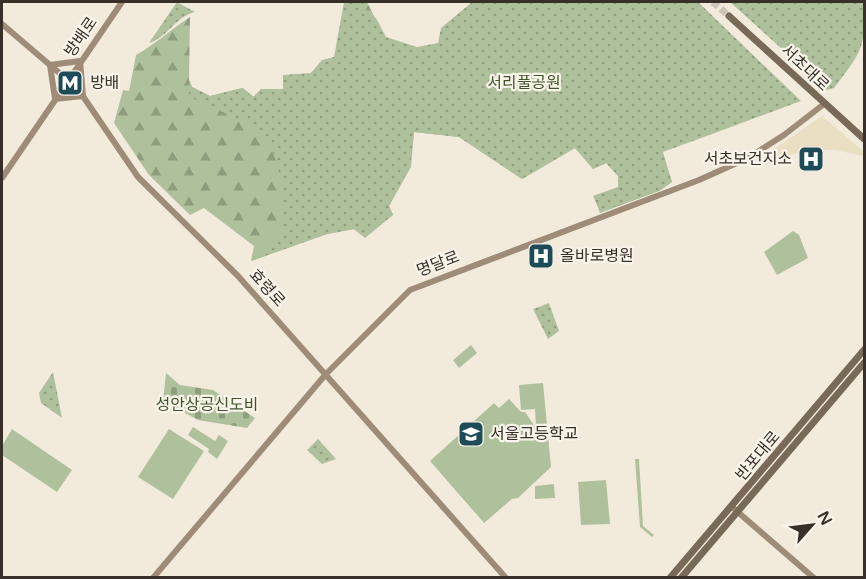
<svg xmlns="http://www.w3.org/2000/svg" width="866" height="579" viewBox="0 0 866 579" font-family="'Varela Round','Noto Sans KR',sans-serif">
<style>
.green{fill:#afc19c}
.forest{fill:url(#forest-firs)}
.cemetery{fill:url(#cemetery-stones)}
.park{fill:url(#park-dots)}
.plaza{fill:#eadfc3}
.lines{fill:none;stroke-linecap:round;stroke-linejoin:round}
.primary-tunnel{stroke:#cdc5b8;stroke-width:7;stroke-dasharray:7 3.5;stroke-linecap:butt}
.secondary{stroke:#9e8c79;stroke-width:6}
.primary{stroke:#796959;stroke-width:7}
.labels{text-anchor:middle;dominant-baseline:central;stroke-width:4.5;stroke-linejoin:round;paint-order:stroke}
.street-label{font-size:16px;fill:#372f28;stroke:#f9f4e9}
.poi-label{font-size:16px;fill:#372f28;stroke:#f9f4e9;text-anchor:start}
.park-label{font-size:16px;fill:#3f552c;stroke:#f9f4e9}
</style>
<defs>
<pattern id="forest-firs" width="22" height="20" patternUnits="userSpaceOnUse" patternTransform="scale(1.5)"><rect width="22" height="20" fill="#afc19c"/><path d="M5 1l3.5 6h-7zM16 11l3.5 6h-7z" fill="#8f9d7f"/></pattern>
<pattern id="cemetery-stones" width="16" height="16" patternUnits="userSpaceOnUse" patternTransform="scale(1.5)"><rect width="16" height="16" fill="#afc19c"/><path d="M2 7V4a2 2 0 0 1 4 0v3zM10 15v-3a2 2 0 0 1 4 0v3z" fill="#8f9d7f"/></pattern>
<pattern id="park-dots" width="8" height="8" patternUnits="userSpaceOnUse" patternTransform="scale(1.5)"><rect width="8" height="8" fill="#afc19c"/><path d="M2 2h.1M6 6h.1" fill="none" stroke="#8f9d7f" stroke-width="1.8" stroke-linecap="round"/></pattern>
</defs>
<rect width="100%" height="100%" fill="#f2ebdc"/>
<path class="green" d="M793,231L799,235L808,258L777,275L764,252Z
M471,345L477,353L459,368L453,360Z
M543,383L551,467L518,498L512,499L484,523L430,461L494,403L499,408L509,399L521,412H525L536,428L535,409L521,410L519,385Z
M193,427L215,441L219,435L228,441L217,459L208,452L209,449L188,435Z
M12,429L72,470L57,492L2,455V446Z
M169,429L204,451L173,499L138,477Z
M635,459H639L643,526L654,535L652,537L640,527Z
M606,480L610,524L581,525L578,482Z
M554,484L555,498L535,499V486Z"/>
<path class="forest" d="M345,2H367L385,38L661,153L672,182L659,191L600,213L594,196L619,187L618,176L607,163L593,169L575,148L522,179L459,137L414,132L411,167L389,206L393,215L365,238L354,229L327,234L251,261L254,246L204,208L190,215L149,175L114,123L123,90L129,91L136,55C156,44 171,29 190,17L189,80L192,87L210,96L243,88L254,97L284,89L335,58Z"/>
<path class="cemetery" d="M166,373L180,385L213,390L255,418L247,428L198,420L163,401Z"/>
<path class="park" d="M177,2L195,12C176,16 167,38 149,43Z
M344,2H363L369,16L376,18L386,37L417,47L438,43L441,28L472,2H698L801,101L663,152L672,182L659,191L600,212L593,196L618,187V176L606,163L593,169L575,148L522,179L459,137L414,132L410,167L389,206L393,215L364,237L354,229L327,234L251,261L283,229C282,195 284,157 258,131C250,123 235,118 225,113C212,106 199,105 189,94V81L192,87L210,96L242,88L253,97L261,89H283V75L311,73L322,60L334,57Z
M730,2H864C865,50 863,49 834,88L827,90Z
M549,303L559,331L548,339L533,309Z
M53,372L62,418L41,403L39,393Z
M318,439L336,459L322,464L307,450Z"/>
<path class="plaza" d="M822,116L864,152V156L835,150H810L783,157L765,165L764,158L767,154Z"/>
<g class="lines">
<path class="primary-tunnel" d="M713,2L729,16"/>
<path class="secondary" d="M2,24L78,89L138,177L238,276L506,578
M80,61L83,96L55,99L50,65Z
M2,178L122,2
M732,507L814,578
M153,578L326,374L410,290L699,180L748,158L784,135L824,104"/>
<path class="primary" d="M729,16L864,139
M670,578L864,350
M681,578L864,363"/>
</g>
<defs>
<g id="metro-square" transform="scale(1.35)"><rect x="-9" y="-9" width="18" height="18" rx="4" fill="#1e4b58" stroke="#f9f4e9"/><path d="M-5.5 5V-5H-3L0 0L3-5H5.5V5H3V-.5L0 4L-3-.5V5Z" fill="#fff"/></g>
<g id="hospital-square" transform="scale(1.35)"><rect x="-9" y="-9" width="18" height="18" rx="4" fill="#1e4b58" stroke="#f9f4e9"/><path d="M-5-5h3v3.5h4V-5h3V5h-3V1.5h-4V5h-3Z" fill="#fff"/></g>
<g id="school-square" transform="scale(1.35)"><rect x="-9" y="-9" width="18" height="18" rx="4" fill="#1e4b58" stroke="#f9f4e9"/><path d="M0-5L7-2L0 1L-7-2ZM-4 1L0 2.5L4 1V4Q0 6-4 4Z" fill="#fff"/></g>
</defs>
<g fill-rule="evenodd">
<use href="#metro-square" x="70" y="83"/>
<use href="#hospital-square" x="811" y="159"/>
<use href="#hospital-square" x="541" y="256"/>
<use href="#school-square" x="471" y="434"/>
</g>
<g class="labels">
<g class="street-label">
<text transform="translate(81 37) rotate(-55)">방배로</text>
<text transform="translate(805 68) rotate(43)">서초대로</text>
<text transform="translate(438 264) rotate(-21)">명달로</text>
<text transform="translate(267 288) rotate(48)">효령로</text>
<text transform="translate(758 456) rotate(-50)">반포대로</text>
</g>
<g class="poi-label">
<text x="90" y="83">방배</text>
<text x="792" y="159" text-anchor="end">서초보건지소</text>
<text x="560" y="256">올바로병원</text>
<text x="490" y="434">서울고등학교</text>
</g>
<g class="park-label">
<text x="524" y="83">서리풀공원</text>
<text x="207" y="405">성안상공신도비</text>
</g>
</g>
<rect width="866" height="579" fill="none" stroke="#372f28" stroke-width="6"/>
<g transform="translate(812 525) rotate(62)" stroke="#f9f4e9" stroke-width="4.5" paint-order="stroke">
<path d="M0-4.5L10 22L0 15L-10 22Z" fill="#372f28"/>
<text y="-9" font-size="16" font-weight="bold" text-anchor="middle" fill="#372f28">N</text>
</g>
</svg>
